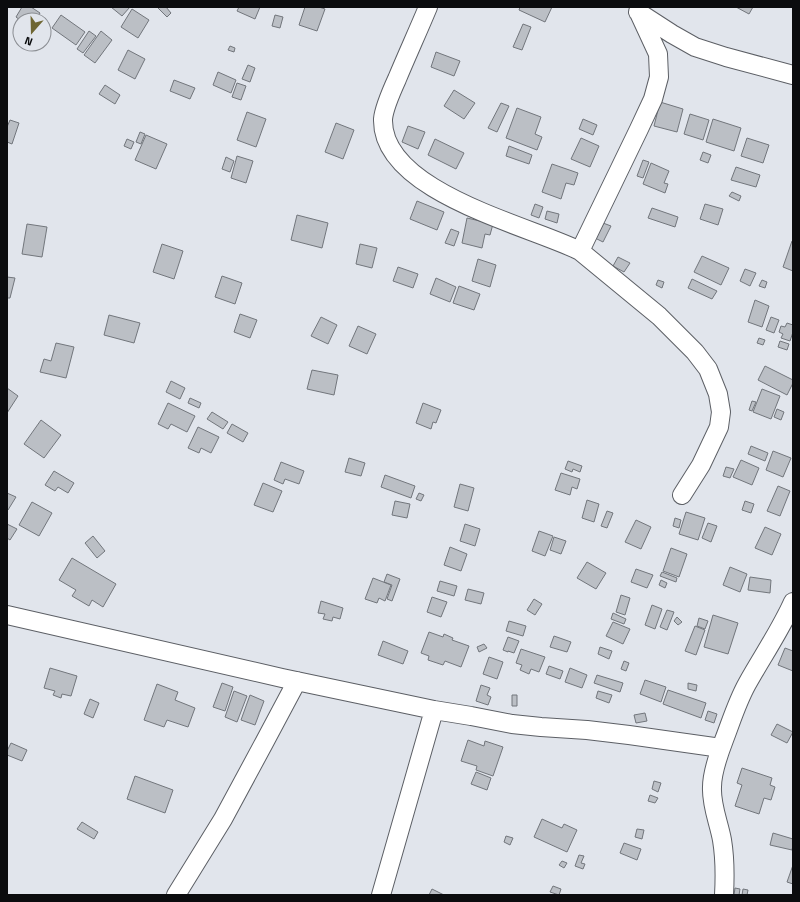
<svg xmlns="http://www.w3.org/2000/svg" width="800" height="902" viewBox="0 0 800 902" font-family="'Titillium Web',sans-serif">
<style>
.building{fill:#bbbfc5;stroke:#72767c}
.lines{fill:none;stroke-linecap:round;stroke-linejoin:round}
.minor-casing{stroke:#5c5f65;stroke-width:20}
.minor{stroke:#fff;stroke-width:18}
</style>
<rect width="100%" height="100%" fill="#e1e5ec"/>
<path class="building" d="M22,7H31L40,13L36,20H20L16,17Z
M111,7H130L122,16Z
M159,7H166L171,13L167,17L158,8Z
M239,7H260L255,19L237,11Z
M305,7H319L325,9L317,31L299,25Z
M520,7H552L545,22L519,10Z
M736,7H753L749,14Z
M132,9L149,20L138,38L121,27Z
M61,15L85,32L76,45L52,28Z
M275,15L283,17L280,28L272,26Z
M523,24L531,27L522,50L513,47Z
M89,31L96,36L83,53L77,49Z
M101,31L112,40L95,63L84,55Z
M230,46L235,48L234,52L228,50Z
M128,50L145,59L135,79L118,70Z
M436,52L460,61L454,76L431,67Z
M248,65L255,68L250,82L242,79Z
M218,72L236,80L231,93L213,85Z
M174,80L195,88L190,99L170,91Z
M237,83L246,86L241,100L232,97Z
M105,85L120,95L115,104L99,94Z
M454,90L475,103L464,119L444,106Z
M660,102L683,109L677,132L654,126Z
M501,103L509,106L497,132L488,128Z
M517,108L541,117L535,134L542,137L537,150L506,138Z
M247,112L266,119L256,147L237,140Z
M690,114L709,120L703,140L684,134Z
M583,119L597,125L593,135L579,129Z
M713,119L741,128L734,151L706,142Z
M10,120L19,123L12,144L7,142V127Z
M336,123L354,130L343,159L325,152Z
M408,126L425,132L418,149L402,142Z
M140,132L145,134L141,144L136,142Z
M146,135L167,144L156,169L135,160Z
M581,138L599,146L590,167L571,159Z
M747,138L769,145L763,163L741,156Z
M127,139L134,142L131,149L124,146Z
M435,139L464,153L456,169L428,155Z
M509,146L532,155L529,164L506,156Z
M703,152L711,155L708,163L700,160Z
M237,156L253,161L246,183L231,178Z
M226,157L234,161L230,172L222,169Z
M643,160L649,162L643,178L637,176Z
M651,163L669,171L664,183L668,184L665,193L643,184Z
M552,164L578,173L574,185L566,183L561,199L542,192Z
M736,167L760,175L756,187L731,180Z
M732,192L741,196L739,201L729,196Z
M417,201L444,212L437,230L410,219Z
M535,204L543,207L539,218L531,215Z
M705,204L723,209L718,225L700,219Z
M652,208L678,217L675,227L648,218Z
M547,211L559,214L557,223L545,219Z
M297,215L328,223L322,248L291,240Z
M467,218L493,224L490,235L485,234L482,248L462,243Z
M603,223L611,226L603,242L595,238Z
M27,224L47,227L42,257L22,254Z
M451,229L459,232L454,246L445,243Z
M792,241L793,242V271L783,267Z
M162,244L183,251L174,279L153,272Z
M360,244L377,248L372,268L356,264Z
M702,256L729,268L721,285L694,272Z
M618,257L630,263L624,272L613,266Z
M478,259L496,265L490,287L472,281Z
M398,267L418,274L413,288L393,281Z
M745,269L756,273L750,286L740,281Z
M222,276L242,283L235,304L215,297Z
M7,277L15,278L10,298H7Z
M436,278L456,287L450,302L430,294Z
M692,279L717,291L712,299L688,288Z
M658,280L664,282L662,288L656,285Z
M762,280L767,282L765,288L759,286Z
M459,286L480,294L474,310L453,303Z
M755,300L769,306L762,327L748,322Z
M240,314L257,320L250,338L234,332Z
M109,315L140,323L134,343L104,335Z
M321,317L337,325L328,344L311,336Z
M771,317L779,320L774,333L766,330Z
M787,323L793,325V332L790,341L781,338L783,334L779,332L781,326L785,327Z
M358,326L376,334L367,354L349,346Z
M759,338L765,340L763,345L757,343Z
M780,341L789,344L787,350L778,347Z
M56,343L74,347L66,378L40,372L44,359L51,361Z
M765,366L793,380V383L787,395L758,380Z
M312,370L338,375L334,395L307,389Z
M171,381L185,388L180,399L166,392Z
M7,388L18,396L7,413Z
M762,389L780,396L771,419L753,412Z
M190,398L201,403L199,408L188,403Z
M752,401L756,402L752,411L749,410Z
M168,403L195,416L187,432L171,424L168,429L158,424Z
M423,403L441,410L436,423L433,422L431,429L416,423Z
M777,409L784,412L781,420L774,417Z
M212,412L228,422L223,429L207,419Z
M41,420L61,435L44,458L24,444Z
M232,424L248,433L243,442L227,433Z
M198,427L219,437L211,453L201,448L199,453L188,448Z
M751,446L768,453L765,461L748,454Z
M773,451L791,458L783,477L766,470Z
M349,458L365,463L361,476L345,472Z
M741,460L759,468L752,485L733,477Z
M568,461L582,466L580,472L573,469L572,472L565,469Z
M281,462L304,471L299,484L285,479L283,484L274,480Z
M726,467L734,469L730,478L723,476Z
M54,471L74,483L68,493L58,487L55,491L45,485Z
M561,473L580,479L577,489L572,487L570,495L555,490Z
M385,475L415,486L411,498L381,487Z
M263,483L282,491L273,512L254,505Z
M460,484L474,488L468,511L454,507Z
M778,486L790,491L780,516L767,511Z
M7,493L16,497L8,510L7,509Z
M419,493L424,495L421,501L416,499Z
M587,500L599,504L594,522L582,518Z
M395,501L410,504L407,518L392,515Z
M745,501L754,504L751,513L742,510Z
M32,502L52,513L39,536L19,525Z
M607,511L613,513L607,528L601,526Z
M686,512L705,518L698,540L679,534Z
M675,518L681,520L679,528L673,526Z
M636,520L651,527L641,549L625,542Z
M708,523L717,526L711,542L702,538Z
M7,524L17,529L10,540L7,538Z
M465,524L480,529L475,546L460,541Z
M765,527L781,534L772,555L755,548Z
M539,531L553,536L545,556L532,551Z
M93,536L105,551L97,558L85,543Z
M554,537L566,541L561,554L550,550Z
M450,547L467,554L461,571L444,565Z
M671,548L687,554L679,577L663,571Z
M72,558L116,584L103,607L92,600L89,606L72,596L76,590L59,580Z
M587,562L606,573L596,589L577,578Z
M730,567L747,574L740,592L723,585Z
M636,569L653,575L647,588L631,582Z
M662,572L677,578L676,582L660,576Z
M387,574L400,579L392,601L387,599L392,585L384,582Z
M750,577L771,580L770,593L748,590Z
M373,578L391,585L385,601L379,598L377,603L365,599Z
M661,580L667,583L665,588L659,585Z
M440,581L457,586L454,596L437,591Z
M468,589L484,593L481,604L465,600Z
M621,595L630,598L625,615L616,612Z
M432,597L447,602L441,617L427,612Z
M534,599L542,604L535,615L527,610Z
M321,601L343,608L340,619L333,617L332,621L323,619L325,614L318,613Z
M652,605L662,609L655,629L645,625Z
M667,610L674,612L667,630L660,627Z
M613,613L626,619L624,624L611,619Z
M713,615L738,623L728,654L704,647Z
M677,617L682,622L678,625L674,621Z
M699,618L708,621L705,629L697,626Z
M509,621L526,626L523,636L506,631Z
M613,622L630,629L623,644L606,636Z
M695,626L705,630L696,655L685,651Z
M429,632L443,637L444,634L453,638L452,640L469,646L461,667L445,661L443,665L428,660L429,656L421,653Z
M554,636L571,642L567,652L550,647Z
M508,637L519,641L514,653L508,651V652L503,650Z
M383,641L408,651L403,664L378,655Z
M484,644L487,648L479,652L477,647Z
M600,647L612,651L609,659L598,654Z
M785,648L793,651V671L778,665Z
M521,649L545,657L539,672L531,669L529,674L520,670L522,665L516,663Z
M489,657L503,662L497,679L483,674Z
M624,661L629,663L626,671L621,669Z
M549,666L563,671L560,679L546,674Z
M50,668L77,676L71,696L62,694L61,698L53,695L55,691L44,688Z
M570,668L587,675L582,688L565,682Z
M597,675L623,683L620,692L594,683Z
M645,680L666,687L661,702L640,694Z
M222,683L233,687L225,711L213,707Z
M688,683L697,685L696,691L688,689Z
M157,684L178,692L175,700L195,708L188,727L167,720L164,727L144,720Z
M481,685L490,688L487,695L491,697L488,705L476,701Z
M668,690L706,703L701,718L663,704Z
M234,691L247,696L237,722L225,717Z
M598,691L612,695L609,703L596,698Z
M250,695L264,701L255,725L241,720Z
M512,695H517V706H512Z
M90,699L99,703L93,718L84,714Z
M708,711L717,714L714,723L705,720Z
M645,713L647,721L636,723L634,715Z
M777,724L793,732L787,743L771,735Z
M468,740L484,746L485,741L503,747L493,776L476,770L477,766L461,761Z
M11,743L27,750L22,761L7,755V751Z
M742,768L772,778L770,785L775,787L771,800L764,798L759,814L735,806L742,785L737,783Z
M476,772L491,778L487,790L471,784Z
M135,776L173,790L165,813L127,799Z
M654,781L661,783L658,792L652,789Z
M650,795L658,798L655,803L648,801Z
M542,819L562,828L564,824L577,830L567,852L534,837Z
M82,822L98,832L94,839L77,829Z
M637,829L644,830L642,839L635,837Z
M773,833L793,839V845L792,850L770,845Z
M506,836L513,838L510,845L504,842Z
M624,843L641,849L637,860L620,853Z
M579,855L584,856L581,863L585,864L583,869L575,866Z
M562,861L567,863L564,868L559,865Z
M793,865V884L787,882Z
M553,886L561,889L559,895L550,892Z
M735,888L740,889L739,895H734Z
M432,889L444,895H429Z
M743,889L748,890L747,895H742Z"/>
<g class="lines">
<g class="minor-casing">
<path id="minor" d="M428,7C418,31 407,55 397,79C392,90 384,108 383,119C381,192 528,225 580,251L659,316L695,352L708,369L718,394L721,412L719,427L701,465L682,495
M638,12L672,34L695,47L726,57L793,75
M580,251L639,129L653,99L659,77L658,54L639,13
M7,615L282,678L434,710L471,716L512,724L541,727L587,730L629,735L721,748
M176,895L223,819L264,743L297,681
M381,895L434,710
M724,895C725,877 725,858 722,840C719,823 711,805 712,787C712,773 719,753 724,740C731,722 737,702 747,684C762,657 780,631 793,602"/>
</g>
<use href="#minor" class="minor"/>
</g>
<rect width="800" height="902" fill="none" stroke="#0b0c0e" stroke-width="16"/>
<g transform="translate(32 32) rotate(200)"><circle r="19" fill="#e1e5ec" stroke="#8b8e93"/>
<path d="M0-3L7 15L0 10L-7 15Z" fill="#6e6632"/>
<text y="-6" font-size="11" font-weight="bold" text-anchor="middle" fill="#0b0c0e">N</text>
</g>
</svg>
